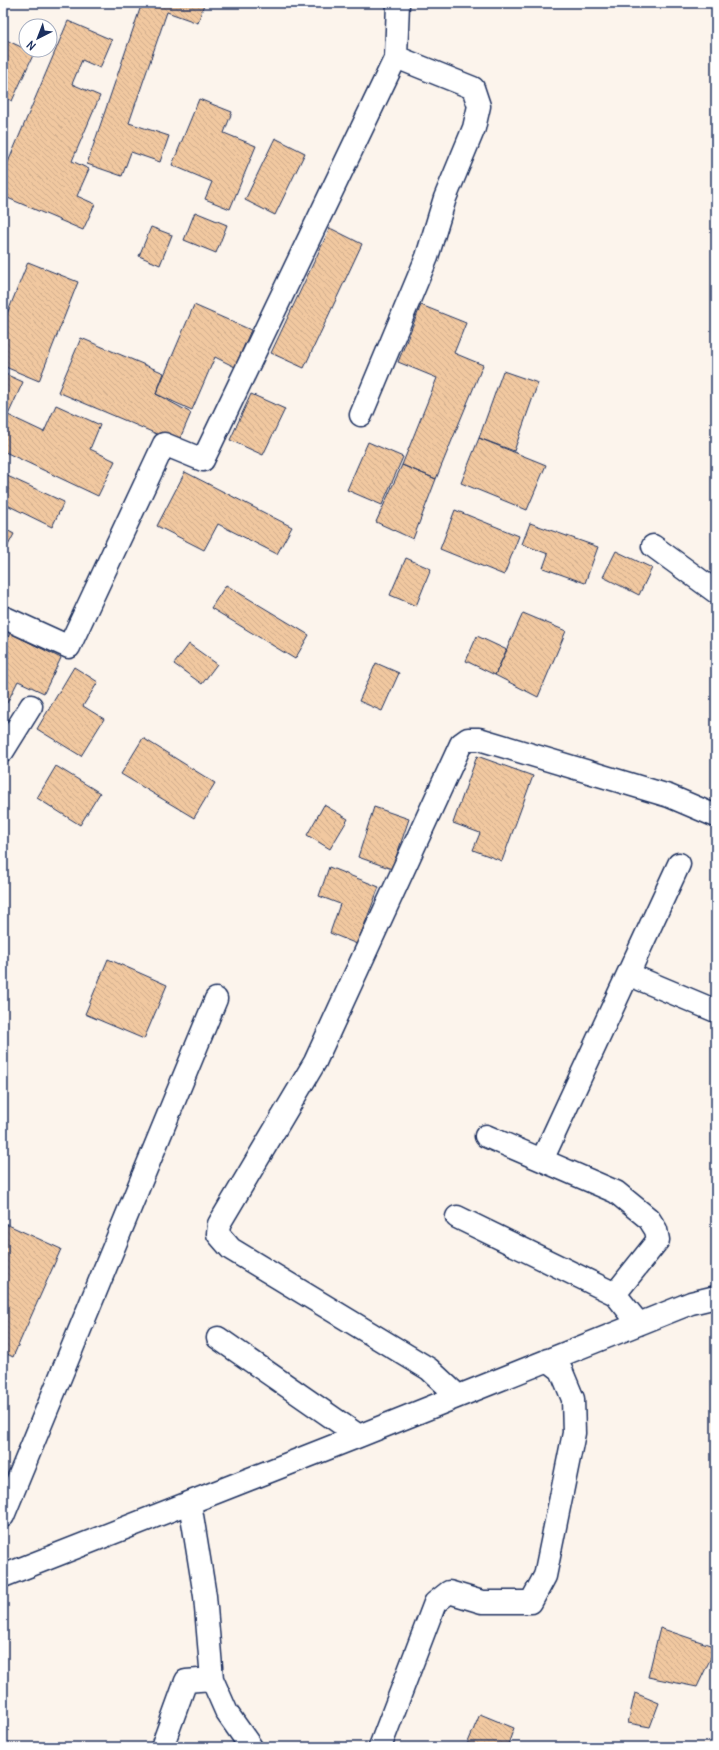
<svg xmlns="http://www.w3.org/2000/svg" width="719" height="1750" viewBox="0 0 719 1750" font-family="Delius,sans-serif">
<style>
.building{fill:url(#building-back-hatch);stroke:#1b2f5e}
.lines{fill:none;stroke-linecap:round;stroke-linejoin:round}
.minor-casing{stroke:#1b2f5e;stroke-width:25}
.minor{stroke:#fff;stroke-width:22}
</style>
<defs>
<pattern id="building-back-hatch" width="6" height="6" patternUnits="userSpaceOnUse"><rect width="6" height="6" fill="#f1c8a0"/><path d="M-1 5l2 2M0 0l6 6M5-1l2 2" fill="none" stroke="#ceac8c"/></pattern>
</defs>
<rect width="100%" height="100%" fill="#fcf4ec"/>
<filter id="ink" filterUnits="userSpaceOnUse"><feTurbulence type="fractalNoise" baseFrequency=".025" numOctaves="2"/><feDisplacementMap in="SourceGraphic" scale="8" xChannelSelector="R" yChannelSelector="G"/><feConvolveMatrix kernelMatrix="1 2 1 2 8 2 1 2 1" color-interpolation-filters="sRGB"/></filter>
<g filter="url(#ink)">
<path class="building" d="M142,3L204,4L198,23L167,12L129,123L169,136L160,162L131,152L122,176L87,164Z
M68,21L112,40L100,68L82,60L72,84L100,96L72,161L89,169L77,196L95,204L83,230L3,196V174Z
M4,39L34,53L12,101L3,96Z
M199,99L232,112L224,133L256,146L230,209L205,199L212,182L172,165Z
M275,138L305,153L275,215L245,200Z
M195,212L227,225L216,253L184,240Z
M151,227L172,235L160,265L139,256Z
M330,228L362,244L304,368L271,353Z
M28,262L78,282L39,381L3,366V324Z
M194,305L251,330L235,367L215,357L192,410L156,394Z
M421,305L466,323L454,353L483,365L436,479L402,465L437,378L398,362Z
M81,338L164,373L156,394L191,413L178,443L58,392Z
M503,371L538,383L514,451L479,438Z
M3,373L23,382L8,415L44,432L56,405L100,425L90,449L115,461L98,496L3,451Z
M251,394L285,409L263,455L230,440Z
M479,438L546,465L527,510L461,483Z
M368,442L403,457L382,505L347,490Z
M402,465L436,479L413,539L376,522Z
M185,472L292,527L277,554L218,524L204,550L157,526Z
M3,474L64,502L52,527L3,503Z
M455,510L519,536L504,575L440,549Z
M530,523L598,547L585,583L543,568L548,554L522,544Z
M3,528L14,534L3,555Z
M616,551L652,568L639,595L603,577Z
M406,558L431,569L416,606L390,595Z
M226,585L309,635L295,659L211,608Z
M523,613L566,631L538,697L495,675Z
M10,633L61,658L44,693L18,681L7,703L3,701V648Z
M477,636L507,650L495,675L466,661Z
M189,644L217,664L202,684L174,664Z
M376,663L399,673L382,711L359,701Z
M74,667L98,682L83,706L104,719L81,756L37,729Z
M143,738L215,783L194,818L121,774Z
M477,756L533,776L502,861L473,850L480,833L453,823Z
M56,766L100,793L80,825L37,798Z
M324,805L348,819L330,849L307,835Z
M374,807L409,819L392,869L358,857Z
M329,867L379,887L357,944L330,933L340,904L319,896Z
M108,959L167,985L144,1039L85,1014Z
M6,1224L61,1249L13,1357L3,1352V1230Z
M660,1628L716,1647L697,1687L648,1677Z
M635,1693L659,1703L650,1727L628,1723Z
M480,1714L514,1728L507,1747H466Z"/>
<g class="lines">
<g class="minor-casing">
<path id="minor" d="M361,415L427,257L445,198L474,128L479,106L473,88L396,57
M653,546L716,592
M3,617L69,647L164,444L203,460L396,57L398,3
M3,751L31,706
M628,974L716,1011
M486,1136L616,1192L649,1219L656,1230L658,1240L615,1294
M542,1160L679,864
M457,1217L615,1294L639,1324
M218,1338L359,1436
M458,1396L429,1369L231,1249L218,1234L219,1224L315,1062L461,744L468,739H479L669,796L716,816
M190,1503L205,1596L212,1679
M3,1516L216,999
M3,1576L359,1436L691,1303L716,1297
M162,1747L186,1681L212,1679L227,1713L251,1747
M380,1747L435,1603L449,1592L482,1602H531L545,1576L574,1433L573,1399L561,1370L548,1360"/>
</g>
<use href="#minor" class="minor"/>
</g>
</g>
<rect width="719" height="1750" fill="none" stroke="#fff" stroke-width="16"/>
<rect x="8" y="8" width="703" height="1734" fill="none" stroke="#1b2f5e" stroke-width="1.5" filter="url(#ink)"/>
<g transform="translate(38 38) rotate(222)"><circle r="19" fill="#ffffff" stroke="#a4acbf"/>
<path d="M0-3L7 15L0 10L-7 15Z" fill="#1b2f5e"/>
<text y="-6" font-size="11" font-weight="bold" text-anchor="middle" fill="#1b2f5e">N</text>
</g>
</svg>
